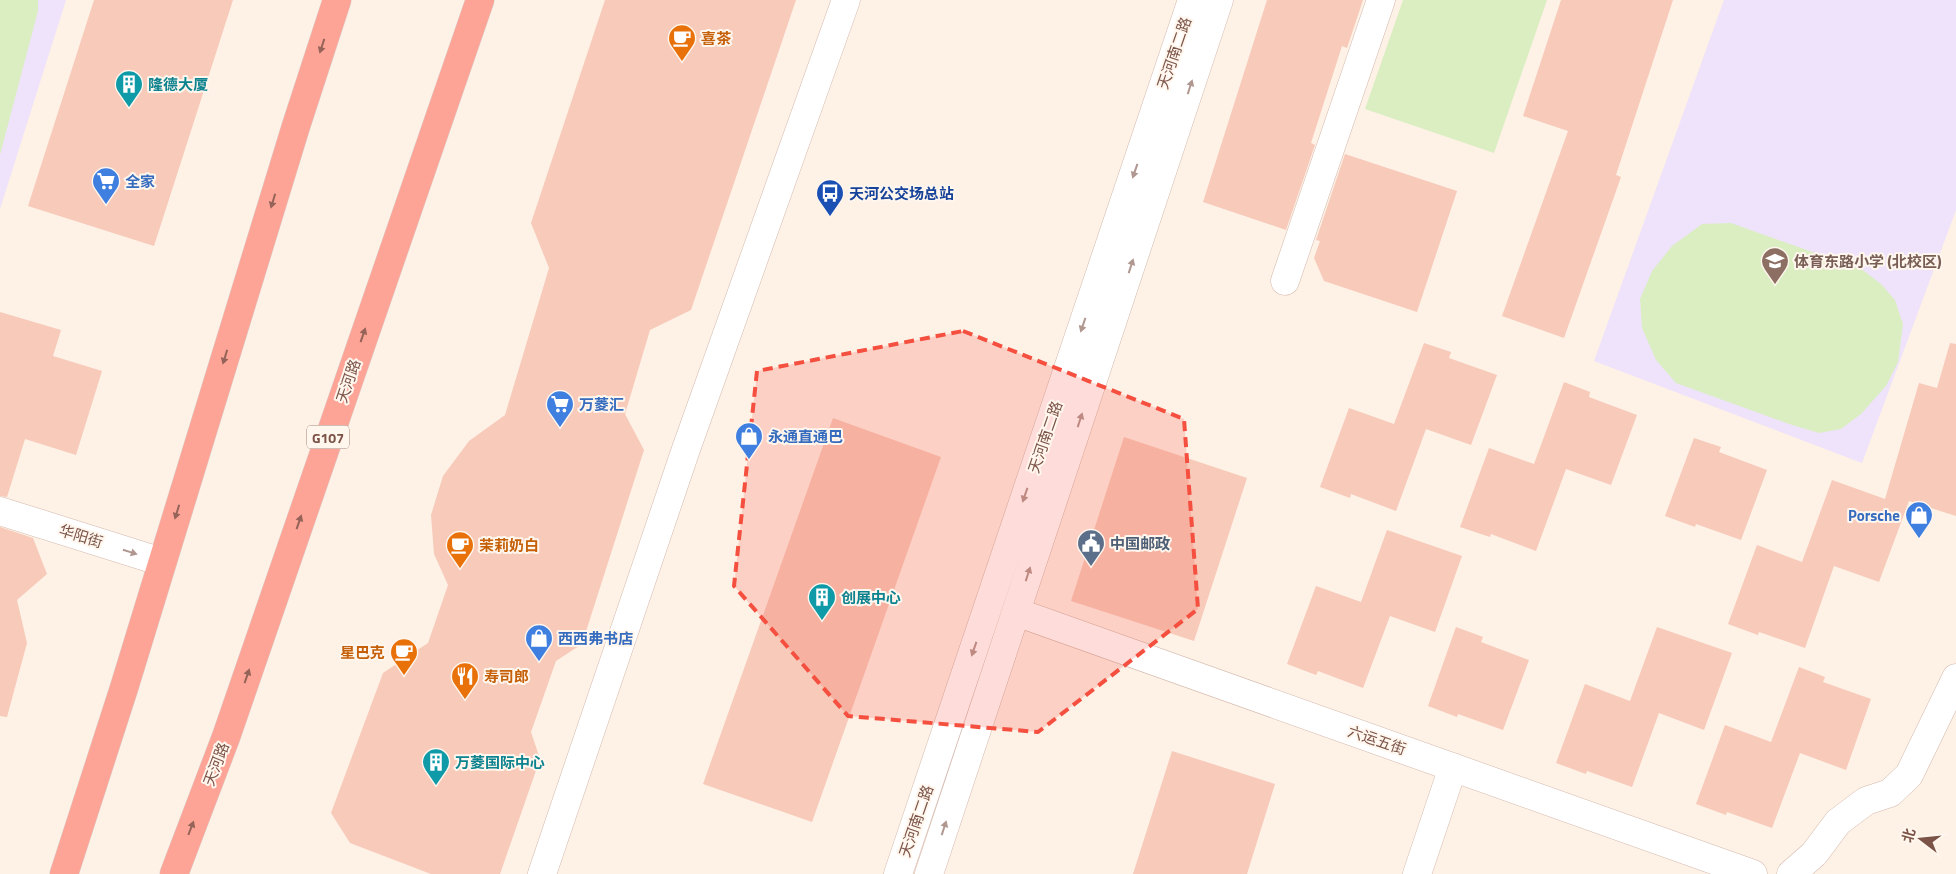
<svg xmlns="http://www.w3.org/2000/svg" width="1956" height="874" viewBox="0 0 1956 874" font-family="'Titillium Web','Noto Sans SC',sans-serif">
<style>
.education{fill:#efe2fb}
.green{fill:#daeec2}
.building{fill:#f7caba}
.lines{fill:none;stroke-linecap:round;stroke-linejoin:round}
.minor-casing{stroke:#d4b9ad;stroke-width:29}
.highway-casing{stroke:#dacfcb;stroke-width:29}
.minor{stroke:#fff;stroke-width:28}
.highway{stroke:#fea497;stroke-width:28}
.oneway{fill:#956357}
.oneway2{fill:#b09891}
.marked{fill:#f44f3f;fill-opacity:0.2;stroke:#f44f3f;stroke-width:4;stroke-dasharray:10 6;stroke-linejoin:round}
.labels{text-anchor:middle;dominant-baseline:central;stroke-width:4;stroke-linejoin:round;paint-order:stroke}
.shield{fill:#fff6ee;stroke:#a38479;stroke-width:1}
.shield-label{font-size:14px;font-weight:bold;fill:#7b5347}
.food-label{font-size:15px;font-weight:bold;fill:#c56008;stroke:#fff6ee;text-anchor:start}
.street-label{font-size:15px;fill:#7b5347;stroke:#fff6ee}
.culture-label{font-size:15px;font-weight:bold;fill:#0d838f;stroke:#fff6ee;text-anchor:start}
.shop-label{font-size:15px;font-weight:bold;fill:#366cbe;stroke:#fff6ee;text-anchor:start}
.transit-label{font-size:15px;font-weight:bold;fill:#164399;stroke:#fff6ee;text-anchor:start}
.education-label{font-size:15px;font-weight:bold;fill:#785e54;stroke:#fff6ee;text-anchor:start}
.service-label{font-size:15px;font-weight:bold;fill:#4e5e75;stroke:#fff6ee;text-anchor:start}
</style>
<rect width="100%" height="100%" fill="#fef1e6"/>
<path class="education" d="M0,0H66L0,209Z
M1724,0H1956V210L1862,463L1594,361Z"/>
<path class="green" d="M0,0H38V11L0,155Z
M1403,0H1547L1494,153L1365,109Z
M1731,223L1863,270L1882,285L1895,300L1903,324L1898,362L1886,386L1861,414L1841,429L1819,433L1789,424L1676,383L1656,360L1642,328L1640,299L1652,271L1672,246L1702,224Z"/>
<path class="building" d="M94,0H233L154,246L28,206Z
M605,0H796L691,310L650,330L625,414L644,450L582,644L556,661L531,732L540,759L500,874H431L350,843L331,813L383,673L428,643L448,585L434,554L431,515L443,476L469,441L505,415L549,268L531,223Z
M1267,0H1363L1347,48L1342,46L1311,143L1315,145L1286,230L1203,202Z
M1561,0H1673L1616,175L1621,177L1564,338L1502,316L1568,131L1523,116Z
M1345,154L1457,191L1417,312L1324,281L1314,258L1320,241L1316,240Z
M0,312L61,330L53,356L102,371L76,455L25,439L7,497L0,496Z
M1424,343L1451,352L1449,358L1497,375L1471,445L1426,429L1396,511L1351,494L1350,498L1320,487L1349,408L1394,424Z
M1950,343L1956,344V516L1909,501L1879,582L1834,566L1805,648L1759,632L1758,635L1728,624L1757,545L1802,562L1832,480L1885,499L1919,383L1937,388Z
M1564,382L1590,392L1589,397L1637,415L1611,485L1566,469L1536,551L1491,534L1490,537L1460,527L1489,448L1534,464Z
M833,418L941,457L812,822L703,784Z
M1124,437L1247,478L1194,641L1071,601Z
M1694,438L1721,447L1719,452L1767,470L1741,540L1696,524L1695,527L1665,516Z
M0,527L33,538L47,574L17,600L27,643L7,717L0,716Z
M1387,530L1462,556L1435,632L1390,616L1363,688L1318,671L1316,675L1287,664L1316,586L1361,602Z
M1456,627L1483,637L1481,642L1529,660L1503,730L1458,714L1457,717L1428,706Z
M1657,627L1732,653L1704,730L1659,713L1632,787L1587,771L1586,774L1556,763L1585,684L1630,701Z
M1799,667L1825,677L1823,682L1871,699L1846,770L1800,753L1772,828L1727,812L1726,815L1696,804L1725,725L1771,742Z
M1172,751L1275,784L1247,874H1133Z"/>
<g class="lines">
<g class="minor-casing">
<path id="minor" d="M1285,281L1381,0
M0,511L162,562
M1016,612L1753,874
M542,874L685,452L846,0
M898,874L1192,0
M929,874L1219,0
M1417,874L1453,767
M1791,874L1814,854L1838,822L1866,801L1890,793L1909,775L1956,678"/>
</g>
<g class="highway-casing">
<path id="highway" d="M64,874L124,688L296,126L337,0
M174,874L226,737L480,0"/>
</g>
<use href="#minor" class="minor"/>
<use href="#highway" class="highway"/>
</g>
<defs><path id="oneway-solid" d="M-6-.8H1V-3.2L6.5 0L1 3.2V.8H-6Z" transform="scale(1.25)"/></defs>
<g class="oneway">
<use href="#oneway-solid" transform="translate(322 46) rotate(108)"/>
<use href="#oneway-solid" transform="translate(273 201) rotate(107)"/>
<use href="#oneway-solid" transform="translate(363 335) rotate(-71)"/>
<use href="#oneway-solid" transform="translate(225 357) rotate(107)"/>
<use href="#oneway-solid" transform="translate(177 512) rotate(107)"/>
<use href="#oneway-solid" transform="translate(299 522) rotate(-71)"/>
<use href="#oneway-solid" transform="translate(247 676) rotate(-71)"/>
<use href="#oneway-solid" transform="translate(191 828) rotate(-69)"/>
</g>
<g class="oneway2">
<use href="#oneway-solid" transform="translate(1190 87) rotate(-72)"/>
<use href="#oneway-solid" transform="translate(1135 171) rotate(109)"/>
<use href="#oneway-solid" transform="translate(1131 266) rotate(-72)"/>
<use href="#oneway-solid" transform="translate(1083 325) rotate(109)"/>
<use href="#oneway-solid" transform="translate(1080 420) rotate(-72)"/>
<use href="#oneway-solid" transform="translate(1025 495) rotate(109)"/>
<use href="#oneway-solid" transform="translate(130 552) rotate(18)"/>
<use href="#oneway-solid" transform="translate(1028 574) rotate(-72)"/>
<use href="#oneway-solid" transform="translate(974 649) rotate(109)"/>
<use href="#oneway-solid" transform="translate(944 828) rotate(-72)"/>
</g>
<path class="marked" d="M963,331L1184,419L1198,609L1038,732L848,716L734,586L757,371Z"/>
<defs>
<g id="cafe-pin" transform="scale(1.4375)"><path d="M0 17L-7.5 6A9.5 9.5 0 1 1 7.5 6Z" fill="#e8710a" stroke="#fff6ee"/><path d="M-5.5-4.5H6V0H3Q3 3.5 0 3.5H-2.5Q-5.5 3.5-5.5 0ZM3-3.2v2h1.7v-2ZM-6 4.5H4V6H-6Z" fill="#fff"/></g>
<g id="building-pin" transform="scale(1.4375)"><path d="M0 17L-7.5 6A9.5 9.5 0 1 1 7.5 6Z" fill="#0f9aa8" stroke="#fff6ee"/><path d="M-4-6H4V6H1V3H-1V6H-4ZM-2.5-4.3h1.7v1.8h-1.7ZM.8-4.3h1.7v1.8H.8ZM-2.5-1h1.7V.8h-1.7ZM.8-1h1.7V.8H.8Z" fill="#fff"/></g>
<g id="supermarket-pin" transform="scale(1.4375)"><path d="M0 17L-7.5 6A9.5 9.5 0 1 1 7.5 6Z" fill="#3f7fe0" stroke="#fff6ee"/><path d="M-6-5.5h2.5l.6 2H6L4.5 2H-2.5L-4.4-4H-6ZM-1.5 3.2a1.3 1.3 0 1 0 .1 0ZM3 3.2a1.3 1.3 0 1 0 .1 0Z" fill="#fff"/></g>
<g id="bus-pin" transform="scale(1.4375)"><path d="M0 17L-7.5 6A9.5 9.5 0 1 1 7.5 6Z" fill="#1a4fb4" stroke="#fff6ee"/><path d="M-5-6H5V4H4V6H2V4H-2V6H-4V4H-5ZM-3.5-4V0h7V-4ZM-3.5 1.2v1.5H-2V1.2ZM2 1.2v1.5H3.5V1.2Z" fill="#fff"/></g>
<g id="school-pin" transform="scale(1.4375)"><path d="M0 17L-7.5 6A9.5 9.5 0 1 1 7.5 6Z" fill="#8d6e63" stroke="#fff6ee"/><path d="M0-5L7-2L0 1L-7-2ZM-4 1L0 2.5L4 1V4Q0 6-4 4Z" fill="#fff"/></g>
<g id="shop-pin" transform="scale(1.4375)"><path d="M0 17L-7.5 6A9.5 9.5 0 1 1 7.5 6Z" fill="#3f7fe0" stroke="#fff6ee"/><path d="M-5-2.5h2.3a2.7 3.5 0 0 1 5.4 0H5L5.5 6h-11ZM-1.5-2.5h3a1.5 2.3 0 0 0-3 0Z" fill="#fff"/></g>
<g id="civic-pin" transform="scale(1.4375)"><path d="M0 17L-7.5 6A9.5 9.5 0 1 1 7.5 6Z" fill="#5c6f8a" stroke="#fff6ee"/><path d="M-.6-6.5H3V-4.5H.6V-3L4-1V1h2V6H-6V1h2V-1L-.6-3ZM-1.2 2.5V6h2.4V2.5Z" fill="#fff"/></g>
<g id="restaurant-pin" transform="scale(1.4375)"><path d="M0 17L-7.5 6A9.5 9.5 0 1 1 7.5 6Z" fill="#e8710a" stroke="#fff6ee"/><path d="M-5-6h1v4h1v-4h1v4h1v-4h1v5L-1.5 .5V6h-2V.5L-5-1ZM5-6V6H3V1.5H1.5Q1.5-4 5-6Z" fill="#fff"/></g>
</defs>
<g fill-rule="evenodd">
<use href="#cafe-pin" x="682" y="38"/>
<use href="#building-pin" x="129" y="84"/>
<use href="#supermarket-pin" x="106" y="181"/>
<use href="#bus-pin" x="830" y="193"/>
<use href="#school-pin" x="1775" y="261"/>
<use href="#supermarket-pin" x="560" y="404"/>
<use href="#shop-pin" x="749" y="436"/>
<use href="#shop-pin" x="1919" y="515"/>
<use href="#civic-pin" x="1091" y="543"/>
<use href="#cafe-pin" x="460" y="545"/>
<use href="#building-pin" x="822" y="597"/>
<use href="#shop-pin" x="539" y="638"/>
<use href="#cafe-pin" x="404" y="652"/>
<use href="#restaurant-pin" x="465" y="676"/>
<use href="#building-pin" x="436" y="762"/>
</g>
<g class="labels">
<rect class="shield" x="307" y="425.5" width="42" height="23" rx="4"/>
<g class="shield-label">
<text x="328" y="437">G107</text>
</g>
<g class="food-label">
<text x="701" y="38">喜茶</text>
<text x="479" y="545">茉莉奶白</text>
<text x="385" y="652" text-anchor="end">星巴克</text>
<text x="484" y="676">寿司郎</text>
</g>
<g class="street-label">
<text transform="translate(1174 53) rotate(-71)">天河南二路</text>
<text transform="translate(348 381) rotate(-71)">天河路</text>
<text transform="translate(1045 437) rotate(-71)">天河南二路</text>
<text transform="translate(81 536) rotate(17)">华阳街</text>
<text transform="translate(1377 740) rotate(19)">六运五街</text>
<text transform="translate(216 764) rotate(-69)">天河路</text>
<text transform="translate(916 821) rotate(-71)">天河南二路</text>
</g>
<g class="culture-label">
<text x="148" y="84">隆德大厦</text>
<text x="841" y="597">创展中心</text>
<text x="455" y="762">万菱国际中心</text>
</g>
<g class="shop-label">
<text x="125" y="181">全家</text>
<text x="579" y="404">万菱汇</text>
<text x="768" y="436">永通直通巴</text>
<text x="1900" y="515" text-anchor="end">Porsche</text>
<text x="558" y="638">西西弗书店</text>
</g>
<g class="transit-label">
<text x="849" y="193">天河公交场总站</text>
</g>
<g class="education-label">
<text x="1794" y="261">体育东路小学 (北校区)</text>
</g>
<g class="service-label">
<text x="1110" y="543">中国邮政</text>
</g>
</g>
<g transform="translate(1921 839) rotate(286)" stroke="#fff6ee" stroke-width="4" paint-order="stroke">
<path d="M0-4L9 19L0 12L-9 19Z" fill="#7b5347"/>
<text y="-8" font-size="14" font-weight="bold" text-anchor="middle" fill="#7b5347">北</text>
</g>
</svg>
